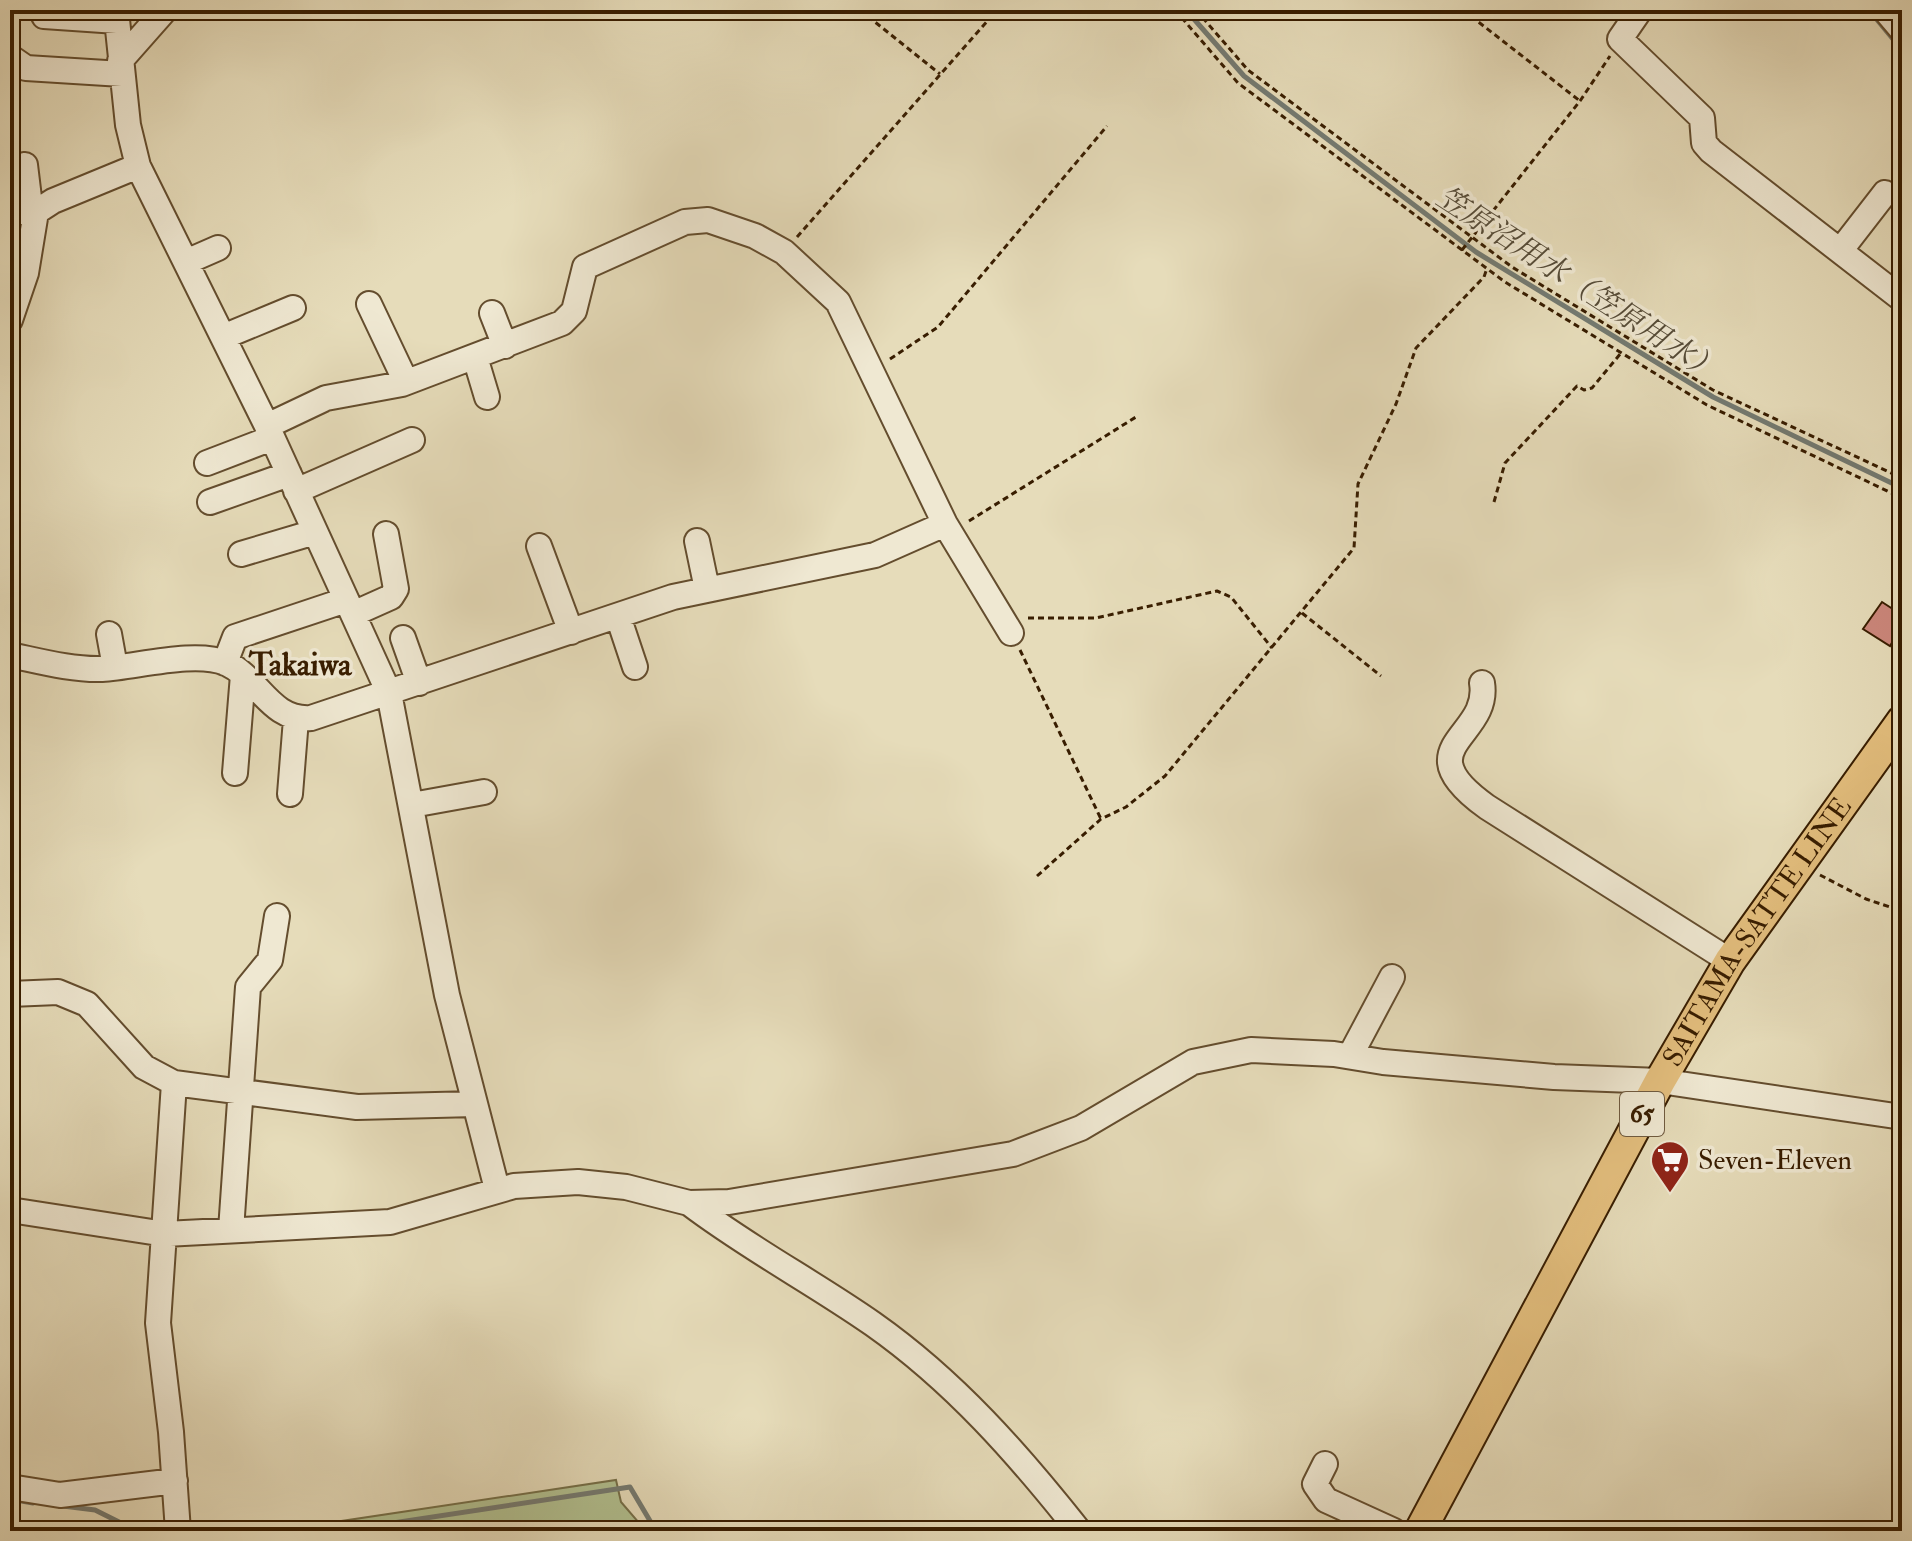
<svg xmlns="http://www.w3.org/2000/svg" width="1912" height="1541" viewBox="0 0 1912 1541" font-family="'IM FELL Double Pica','Noto Serif JP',serif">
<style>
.green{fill:#b2c191;stroke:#756f48;stroke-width:2}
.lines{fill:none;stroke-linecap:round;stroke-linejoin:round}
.stream{stroke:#747a71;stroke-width:5}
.building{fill:#cc877c;stroke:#381d00;stroke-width:2}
.minor-casing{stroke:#644d2e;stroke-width:28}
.major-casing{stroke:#381d00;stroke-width:34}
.path{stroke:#381d00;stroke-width:3;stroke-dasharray:6 4;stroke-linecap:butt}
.minor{stroke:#efe8d2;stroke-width:24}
.major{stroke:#e3be7d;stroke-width:30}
.labels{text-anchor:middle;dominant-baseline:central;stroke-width:7;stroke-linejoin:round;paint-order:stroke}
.shield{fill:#efe8d2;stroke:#6f5a3f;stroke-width:2}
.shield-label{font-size:26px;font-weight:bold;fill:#381d00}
.street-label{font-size:28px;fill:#381d00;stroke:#efe8d2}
.poi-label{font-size:28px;fill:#381d00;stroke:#efe8d2;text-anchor:start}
.water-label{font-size:30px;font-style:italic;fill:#564c38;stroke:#efe8d2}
.quarter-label{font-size:32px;font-weight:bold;fill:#381d00;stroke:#efe8d2}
</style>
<rect width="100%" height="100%" fill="#e6dcba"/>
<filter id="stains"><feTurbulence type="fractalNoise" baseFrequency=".0025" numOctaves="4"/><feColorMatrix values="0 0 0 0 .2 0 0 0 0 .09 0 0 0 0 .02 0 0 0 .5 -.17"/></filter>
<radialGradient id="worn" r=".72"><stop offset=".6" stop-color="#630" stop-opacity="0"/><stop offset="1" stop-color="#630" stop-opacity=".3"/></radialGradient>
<path class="green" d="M616,1480L621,1502L646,1531H312L315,1525Z"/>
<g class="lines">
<path class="stream" d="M1186,10L1244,76L1476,252L1713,397L1902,488
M1869,10L1902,50
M10,1499L33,1503
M63,1506L95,1510L119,1522L122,1531
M340,1531L630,1487L656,1531"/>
</g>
<path class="building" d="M1882,602L1902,615V626L1890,646L1863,629Z"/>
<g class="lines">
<g class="minor-casing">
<path id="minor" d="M116,10L128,125L138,166L267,426L389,693L447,995L497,1189
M1640,10L1620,39L1702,118L1704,143L1711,151L1902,299
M1885,10L1902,30
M44,16L117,21
M10,57L26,68L122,74
M120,61L165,10
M10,212H36L53,201L138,166
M1840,251L1885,193
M186,262L218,248
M369,304L406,382
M492,313L505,346
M10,320L26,273L36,212L29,198L25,165
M223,337L293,308
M475,357L487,397
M267,426L326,398L402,384L562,323L574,311L585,267L685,222L708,220L755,236L784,252L838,302L945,524L1011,633
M207,463L272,438
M296,491L412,440
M210,502L289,474
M697,541L707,589
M539,546L571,632
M241,554L315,532
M353,614L391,597L396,589L386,534
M618,616L635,667
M109,634L115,667
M403,638L419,683
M10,655C39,661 72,670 102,669C136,667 195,650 226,663C259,678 270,721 311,718L673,597L875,555L945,524
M225,663L235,637L346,600
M1482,683C1491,738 1402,746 1487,807L1730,961
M235,773L243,675
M290,794L296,719
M412,805L484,792
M10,994L58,992L87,1004L144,1067L174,1083L357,1107L475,1104
M1350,1056L1392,977
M174,1083L158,1323L171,1432L178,1531
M689,1203C748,1248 813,1282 873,1324C954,1381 1018,1454 1079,1531
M10,1210L165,1234L390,1222L514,1186L578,1182L626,1187L689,1203L729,1202L1013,1154L1081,1128L1193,1062L1251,1050L1334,1054L1383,1062L1554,1077L1660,1081L1902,1117
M231,1230L248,987L270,960L277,916
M1325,1464L1315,1484L1326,1500L1394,1531
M10,1487L60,1495L175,1481"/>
</g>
<g class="major-casing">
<g id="major">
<path id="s1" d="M1420,1531L1660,1081L1730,961L1902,721"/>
</g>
</g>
<path class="path" d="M860,10L940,74
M1175,10L1238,83L1505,282L1707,405L1902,498
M1196,10L1248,70L1512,267L1713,390L1902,478
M1463,10L1580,101
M797,237L997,10
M1462,250L1580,101L1610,56
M890,359L938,327L1107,126
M1494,502L1505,463L1577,386L1584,390L1592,388L1621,353
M969,521L1136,417
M1302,613L1381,676
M1028,618H1096L1217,591L1231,597L1272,648
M1020,650L1101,819
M1820,875L1866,899L1902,911
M1037,876L1101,819L1126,807L1165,776L1354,548L1358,484L1396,404L1416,348L1484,277L1487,268"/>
<use href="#minor" class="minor"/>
<use href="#major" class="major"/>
</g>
<defs>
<g id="supermarket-pin" transform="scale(2)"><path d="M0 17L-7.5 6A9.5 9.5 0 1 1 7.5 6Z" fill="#8f2418" stroke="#efe8d2"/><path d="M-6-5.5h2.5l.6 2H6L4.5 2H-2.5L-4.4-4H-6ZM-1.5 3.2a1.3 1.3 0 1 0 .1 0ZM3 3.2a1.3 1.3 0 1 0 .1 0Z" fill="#fff"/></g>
</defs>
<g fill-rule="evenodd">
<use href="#supermarket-pin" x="1670" y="1160"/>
</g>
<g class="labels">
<rect class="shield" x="1620" y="1092" width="44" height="44" rx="6"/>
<g class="shield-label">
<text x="1642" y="1114">65</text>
</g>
<g class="street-label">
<text stroke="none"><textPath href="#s1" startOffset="688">SAITAMA-SATTE LINE</textPath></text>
</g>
<g class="poi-label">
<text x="1698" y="1160">Seven-Eleven</text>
</g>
<g class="water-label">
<text transform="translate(1578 284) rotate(33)">笠原沼用水（笠原用水）</text>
</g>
<g class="quarter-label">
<text x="300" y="665">Takaiwa</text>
</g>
</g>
<rect width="1912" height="1541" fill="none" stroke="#e6dcba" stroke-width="40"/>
<rect x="12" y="12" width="1888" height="1517" fill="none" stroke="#381d00" stroke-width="4"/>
<rect x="20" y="20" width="1872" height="1501" fill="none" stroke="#381d00" stroke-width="2"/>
<rect width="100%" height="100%" filter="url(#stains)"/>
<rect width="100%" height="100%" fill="url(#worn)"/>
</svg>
